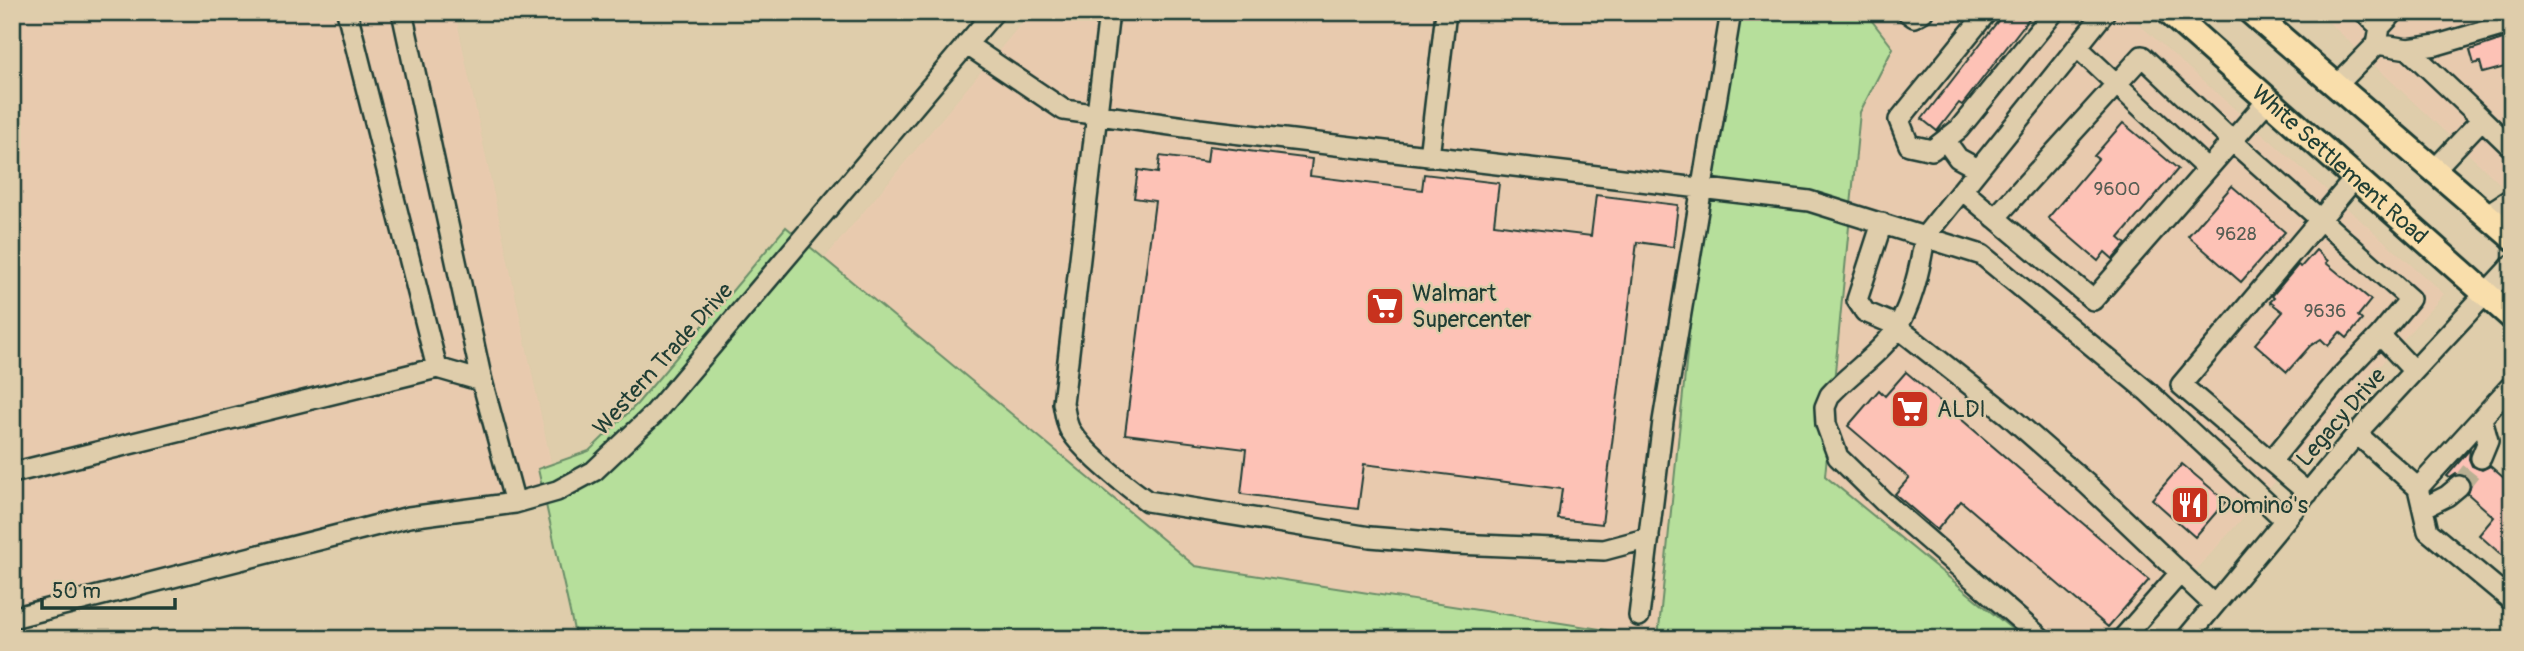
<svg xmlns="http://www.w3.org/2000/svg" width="2524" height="651" viewBox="0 0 2524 651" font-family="Pangolin,sans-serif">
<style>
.built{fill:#e8caae}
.green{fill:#b6df9b;stroke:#6a8e68;stroke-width:2}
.building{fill:#fdc2b6;stroke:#1f3d34;stroke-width:2}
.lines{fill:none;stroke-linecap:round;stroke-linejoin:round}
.minor-tunnel{stroke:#b9b093;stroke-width:19;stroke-dasharray:19 10;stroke-linecap:butt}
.minor-casing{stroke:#1f3d34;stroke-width:24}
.major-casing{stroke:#1f3d34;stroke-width:30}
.minor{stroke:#dfcdab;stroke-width:19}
.major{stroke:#f9deab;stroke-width:24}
.labels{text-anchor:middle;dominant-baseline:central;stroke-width:5;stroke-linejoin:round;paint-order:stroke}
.number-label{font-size:19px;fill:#565e54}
.street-label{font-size:23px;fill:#1f3d34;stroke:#dfcdab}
.poi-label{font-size:23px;fill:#1f3d34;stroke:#dfcdab;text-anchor:start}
</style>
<rect width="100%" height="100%" fill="#dfcdab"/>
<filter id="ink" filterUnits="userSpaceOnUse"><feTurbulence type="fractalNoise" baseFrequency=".0143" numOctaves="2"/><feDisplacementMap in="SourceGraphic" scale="14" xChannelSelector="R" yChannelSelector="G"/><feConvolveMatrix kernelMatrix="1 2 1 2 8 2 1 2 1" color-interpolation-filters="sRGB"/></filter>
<g filter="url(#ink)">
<path class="built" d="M12,12H455L557,491L12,625Z
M1031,12H1722L1658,638L1195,566L824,259Z
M1865,12H2125L2444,294L2134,639H2024L1825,476L1860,112L1893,48Z
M2318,12H2512V195Z"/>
<path class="green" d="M1722,12H1865L1893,48L1860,112L1825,476L2024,639H576L538,469L589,451L637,404L786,227L1195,566L1658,638Z"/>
<path class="building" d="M2005,12H2034L1962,105L1959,103L1937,131L1922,119Z
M2512,36V65L2483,73L2480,62L2474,64L2470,50Z
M2123,123L2178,169L2119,238L2126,244L2113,259L2105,252L2098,261L2048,218L2098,159L2094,156Z
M1209,146L1312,159L1310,176L1422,190L1424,174L1499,183L1494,224L1524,228L1591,236L1596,195L1678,205L1673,247L1637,242L1602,524L1558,519L1562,489L1364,464L1358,509L1241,494L1246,449L1125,434L1155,201L1134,198L1138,170L1158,173L1160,156L1207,162Z
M2232,186L2285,232L2241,282L2188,236Z
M2316,250L2328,261L2326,263L2371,300L2358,316L2362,320L2347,338L2340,332L2328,346L2321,339L2310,346L2287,372L2255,344L2283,312L2270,302L2274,298L2272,296L2298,265L2301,267Z
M1906,372L2149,580L2108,627L1961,501L1937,530L1895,494L1909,478L1848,426L1879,390L1885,396Z
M2470,449L2469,459L2472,466L2482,470L2490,466L2512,485V564L2479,535L2494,517L2468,494L2471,485L2469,479L2463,474H2456L2450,478L2447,476Z
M2182,464L2226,501L2195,537L2152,499Z"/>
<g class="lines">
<path class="minor-tunnel" d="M2459,486L2481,458"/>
<g class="minor-casing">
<path id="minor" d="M347,12L437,368
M402,12L482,381L515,503
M1109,12L1063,403C1065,412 1066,423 1070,430C1085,454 1124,484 1147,501L1370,537L1455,544L1604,550L1649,538
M1907,12L1914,17L1923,12
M1987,12L1899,120L1909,145L1932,150L1959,129L2054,12
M2364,12L2380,27L2377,44
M2380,27L2394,12
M966,44L1064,110L1199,129L1809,201L1982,255L2148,392L2285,520
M2077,47L2207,169
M2408,49L2482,119
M2336,86L2377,44L2408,49L2437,45L2512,23
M1945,140L1958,158L1978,169
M1429,157L1446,12
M2434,170L2482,119L2512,148
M1962,190L2093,300L2268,100
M2486,215L2512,198
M1995,218L2142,56L2232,141L2410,299L2380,335L2342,375L2272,460
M1882,223L1857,300L1865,312L1898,326
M1897,327L2007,414L2088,485L2214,605
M2380,335L2414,371
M2357,434L2418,488L2428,531L2512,601
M2481,458L2488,441L2482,419
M12,473L437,368L482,381
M2418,488L2510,387L2512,388
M2308,493L2181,385L2355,178
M2423,508L2447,496L2459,486
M1639,616L1663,421L1731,12
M12,618L409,517L515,503L557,491L594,471L653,415L994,12
M2042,639L1883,501L1838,457L1826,424L1825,407L1830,395C1849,374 1876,357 1893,334C1912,307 1920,269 1925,236L2105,12
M2122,639L2180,573
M2186,639L2365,424L2512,265"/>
</g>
<g class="major-casing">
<g id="major">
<path id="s1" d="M2169,12L2512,317"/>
<path d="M2251,12L2512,237"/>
</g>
</g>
<use href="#minor" class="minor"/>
<use href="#major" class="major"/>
</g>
</g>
<defs>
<g id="supermarket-square" transform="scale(2.0125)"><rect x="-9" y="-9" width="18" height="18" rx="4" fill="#c8321e" stroke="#dfcdab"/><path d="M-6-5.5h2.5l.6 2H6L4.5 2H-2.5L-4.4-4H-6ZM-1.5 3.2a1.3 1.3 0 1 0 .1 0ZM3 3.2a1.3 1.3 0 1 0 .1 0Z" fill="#fff"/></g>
<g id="restaurant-square" transform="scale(2.0125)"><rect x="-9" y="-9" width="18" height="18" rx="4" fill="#c8321e" stroke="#dfcdab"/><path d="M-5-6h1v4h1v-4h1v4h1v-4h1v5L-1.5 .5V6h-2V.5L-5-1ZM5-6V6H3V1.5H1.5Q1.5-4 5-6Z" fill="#fff"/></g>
</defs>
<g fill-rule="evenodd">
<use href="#supermarket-square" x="1385" y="306"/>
<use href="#supermarket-square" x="1910" y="409"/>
<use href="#restaurant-square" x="2190" y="505"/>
</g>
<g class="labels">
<g class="number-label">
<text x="2117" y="189">9600</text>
<text x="2236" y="234">9628</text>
<text x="2325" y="311">9636</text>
</g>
<g class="street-label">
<text stroke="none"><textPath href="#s1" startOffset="229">White Settlement Road</textPath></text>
<text transform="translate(663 359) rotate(-48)">Western Trade Drive</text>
<text transform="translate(2341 417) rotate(-49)">Legacy Drive</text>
</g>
<g class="poi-label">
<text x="1412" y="293">Walmart<tspan x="1412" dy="26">Supercenter</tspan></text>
<text x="1937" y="409">ALDI</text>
<text x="2217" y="505">Domino's</text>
</g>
</g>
<rect width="2524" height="651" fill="none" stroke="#dfcdab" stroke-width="42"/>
<rect x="21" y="21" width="2482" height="609" fill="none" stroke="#1f3d34" stroke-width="2.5" filter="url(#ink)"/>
<path d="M42 598v10h133v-10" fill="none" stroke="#1f3d34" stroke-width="3.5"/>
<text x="52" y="598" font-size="21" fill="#1f3d34" stroke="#dfcdab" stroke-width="5" paint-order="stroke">50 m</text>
</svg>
